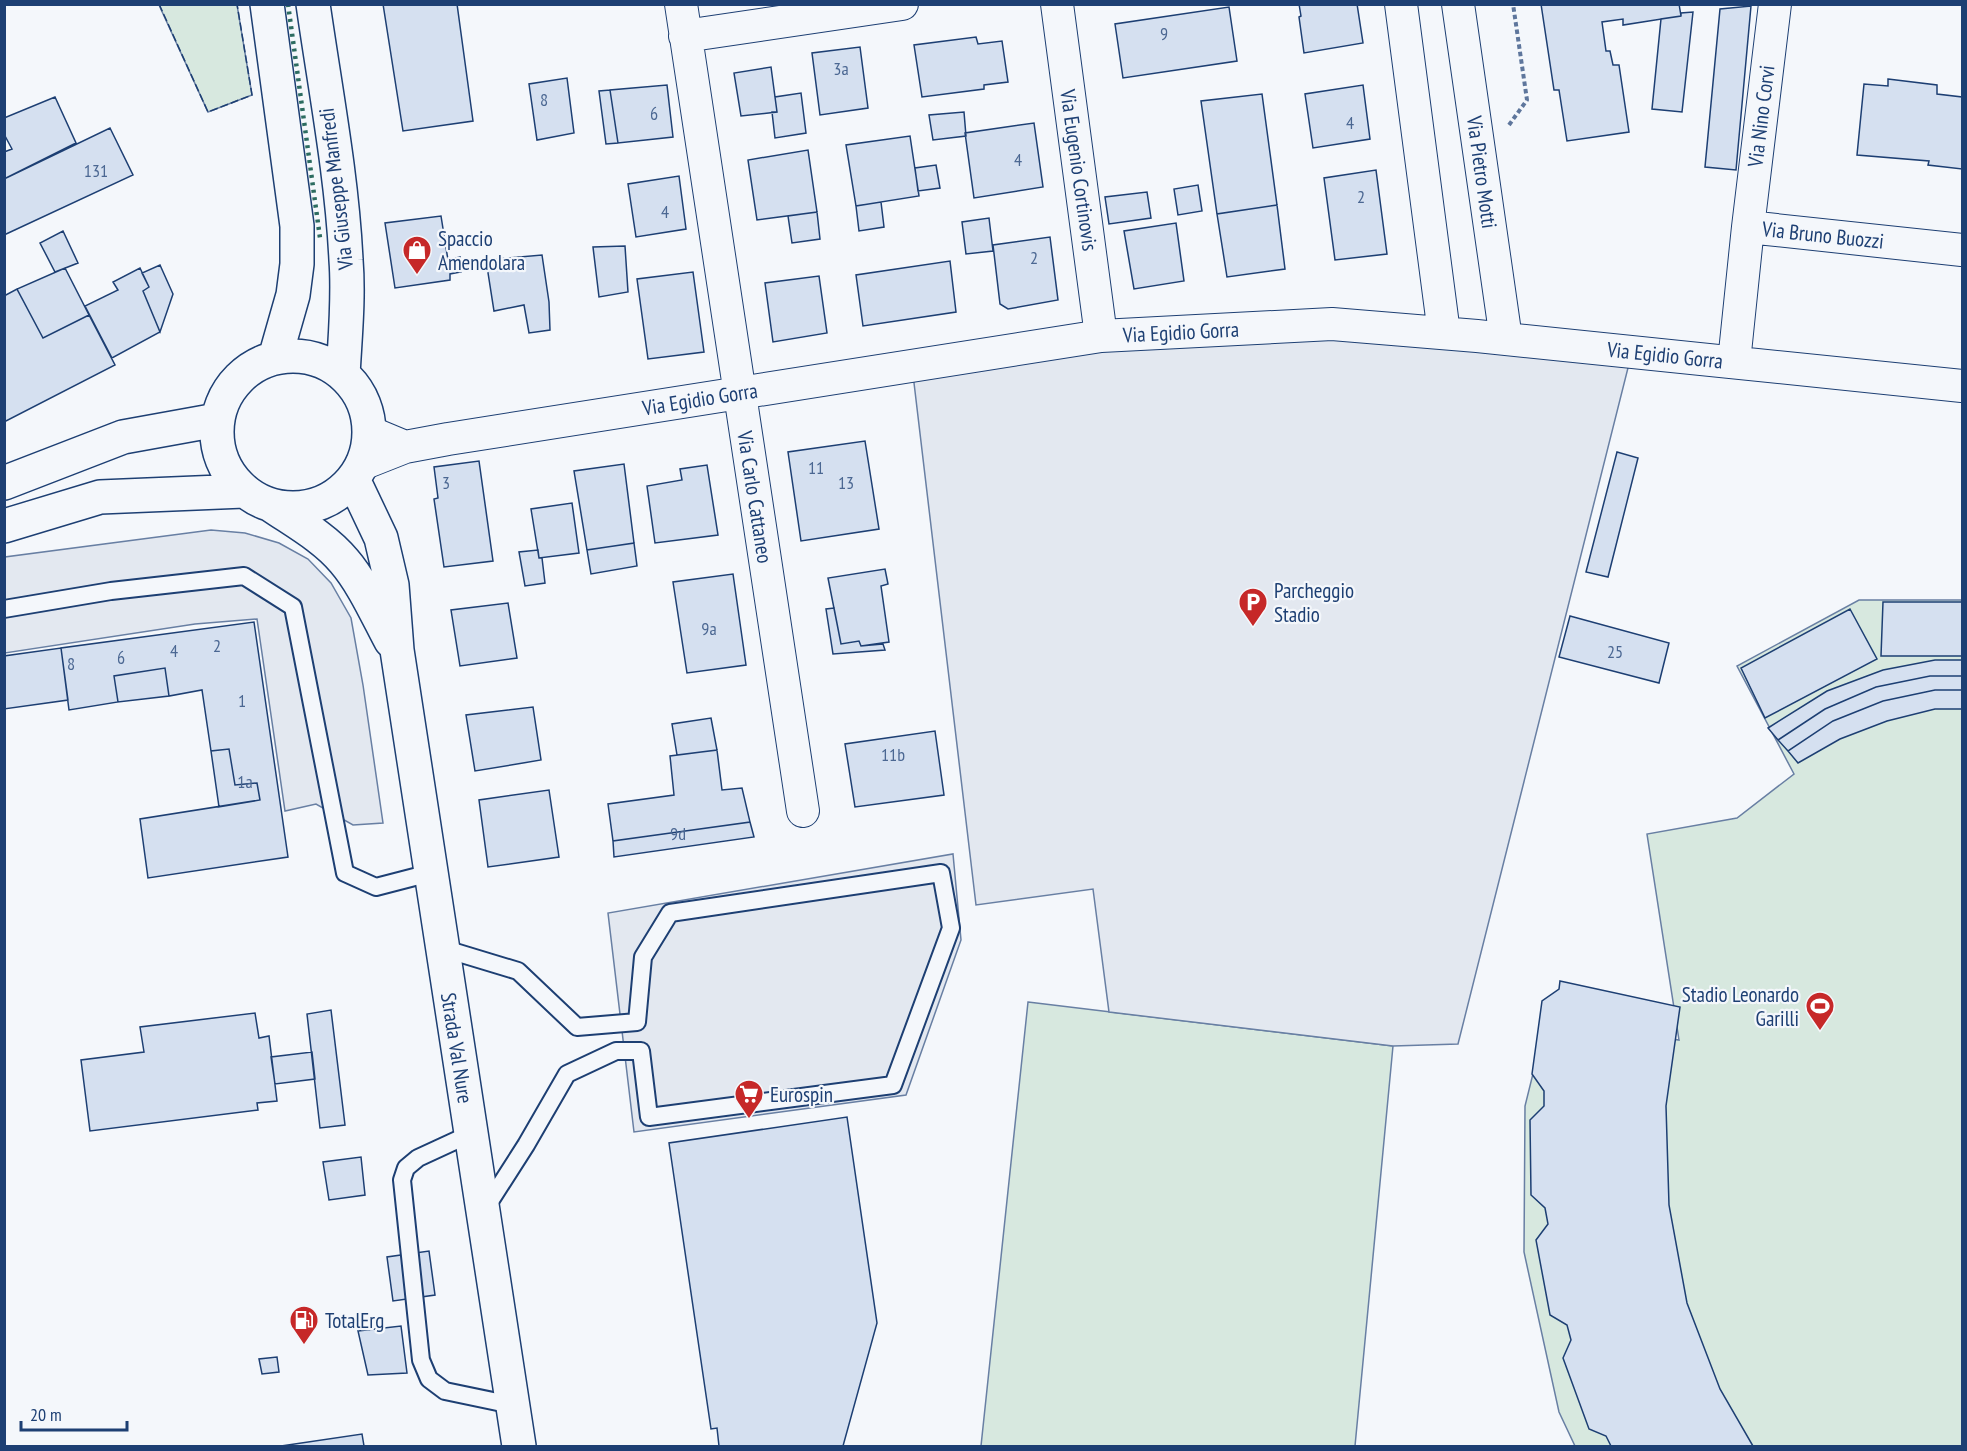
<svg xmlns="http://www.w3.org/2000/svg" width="1967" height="1451" viewBox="0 0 1967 1451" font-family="'PT Sans Narrow',sans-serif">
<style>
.green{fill:#d7e8df;stroke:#687fa3;stroke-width:1.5}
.parking{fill:#e3e8f0;stroke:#687fa3;stroke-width:1.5}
.building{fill:#d5e0f0;stroke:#1d3f73;stroke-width:1.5}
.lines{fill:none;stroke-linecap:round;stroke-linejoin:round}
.lane-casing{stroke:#1d3f73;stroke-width:20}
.street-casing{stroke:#1d3f73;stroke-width:34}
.secondary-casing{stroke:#1d3f73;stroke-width:36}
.path{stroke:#5e769c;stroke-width:4;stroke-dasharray:4.5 3;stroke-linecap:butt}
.lane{stroke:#f4f7fb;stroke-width:16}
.street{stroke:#f4f7fb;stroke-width:32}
.secondary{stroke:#f4f7fb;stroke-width:33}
.hedge{stroke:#2c6c60;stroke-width:4.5;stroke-dasharray:3 4.5;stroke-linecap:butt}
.fence{stroke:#1d3f73;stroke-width:1.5;stroke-dasharray:8 3;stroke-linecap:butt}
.labels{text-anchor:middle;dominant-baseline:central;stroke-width:4.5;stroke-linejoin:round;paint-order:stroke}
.number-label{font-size:18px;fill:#4b6792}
.street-label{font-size:21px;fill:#1d3f73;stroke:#f4f7fb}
.poi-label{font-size:21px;fill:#1d3f73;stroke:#f4f7fb;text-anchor:start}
</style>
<rect width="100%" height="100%" fill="#f4f7fb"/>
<path class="green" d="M159,5H237L252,95L208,112Z
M1859,600H1962V1446H1575L1559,1412L1524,1252L1525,1106L1546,1021L1679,1040L1647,834L1737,818L1794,774L1737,666Z
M1028,1002L1393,1046L1355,1446H981Z"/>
<path class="parking" d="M1332,324L1632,352L1458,1044L1393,1046L1109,1012L1093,889L976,905L912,366Z
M211,530L245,533L279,543L308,559L331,583L351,618L363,685L383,823L353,825L316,804L285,811L257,619L195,624L5,653V557Z
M953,854L961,940L906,1095L634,1132L608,913Z"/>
<path class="building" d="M383,4H457L473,121L403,131Z
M1299,4H1357L1363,43L1304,53L1299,17L1301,16Z
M1541,4H1679L1681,16L1623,25V19L1602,22L1606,51H1610L1613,65H1619L1629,132L1567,141L1559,90H1554Z
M1751,6L1736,170L1705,167L1720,9Z
M1229,7L1237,61L1123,78L1115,24Z
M1693,12L1682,112L1652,109L1661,19L1681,16V13Z
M976,37L978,44L1002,41L1008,82L984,85V89L922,97L914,45Z
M860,47L868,108L820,115L812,53Z
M771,67L777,112L741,116L734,73Z
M567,78L574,133L537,140L529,84Z
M1888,79L1937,85V94L1962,97V169L1928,165L1929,161L1857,155L1864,84L1888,86Z
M667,85L673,137L618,143L610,90Z
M1363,85L1370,139L1313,148L1305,94Z
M610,90L618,143L606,144L599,91Z
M801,93L806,133L775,138L772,112H777L775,97Z
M1262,94L1277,205L1217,214L1201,101Z
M55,97L76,143L4,179V152L12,149L4,134V118Z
M964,112L966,136L933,140L929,115Z
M1034,123L1043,187L974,198L965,133Z
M110,128L133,175L4,235V179Z
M910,136L919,196L856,206L846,145Z
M808,150L817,212L757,220L748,160Z
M936,165L940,188L918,191L915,168Z
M1376,170L1387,254L1335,260L1324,178Z
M679,176L686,229L636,237L628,184Z
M1198,185L1202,211L1178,215L1174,189Z
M1147,192L1151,218L1109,224L1105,197Z
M881,202L884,227L859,231L856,206Z
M1277,205L1285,269L1227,277L1217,214Z
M817,212L820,239L792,243L788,216Z
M441,216L448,260L460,257L461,272L450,274V280L395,288L385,223Z
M989,218L993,251L966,254L962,222Z
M1176,223L1184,281L1134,289L1124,231Z
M63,231L78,263L55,272L40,243Z
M1050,237L1058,300L1008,309L1000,304L993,245Z
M625,246L628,292L599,297L593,247Z
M542,255L549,302L550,330L529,333L524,305L494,311L486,260Z
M950,261L956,312L863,326L856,275Z
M160,265L173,294L160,332L143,291L149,287L142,273Z
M65,268L89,315L43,338L17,289Z
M140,268L149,287L143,291L160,332L112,358L85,306L118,290L113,282Z
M693,272L704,352L648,359L637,279Z
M819,276L827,333L773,342L765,283Z
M17,289L43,338L89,315L115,365L4,422V296Z
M865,441L879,529L801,541L788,452Z
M1617,452L1638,458L1608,577L1586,572Z
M479,461L493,561L444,567L434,499L438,498L434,467Z
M624,464L634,543L587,550L574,471Z
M707,465L718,535L655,543L647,486L682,480L680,469Z
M572,503L579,553L539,558L531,509Z
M634,543L637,566L591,574L587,550Z
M538,550L539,558H542L545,583L525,586L519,552Z
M885,569L888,584L881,586L889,642L861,646L859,641L841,644L828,578Z
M733,574L746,665L687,673L673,582Z
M1883,602H1962V656H1881Z
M508,603L517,658L460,666L451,610Z
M834,608L841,644L859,641L861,646L883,644L885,650L833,654L826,609Z
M1850,609L1877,659L1765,718L1741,668Z
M1570,616L1669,643L1659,683L1559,657Z
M254,622L288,857L148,878L140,819L260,800L257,783L235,785L229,749L211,751L202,690L169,696L165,668L114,676L118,702L69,710L61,648Z
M61,648L68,700L4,709V656Z
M1935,660H1962V676H1930L1876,687L1825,709L1778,740L1768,728L1827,691L1883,670Z
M165,668L169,696L118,702L114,676Z
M1930,676H1962V690H1935L1883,701L1833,721L1788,751L1778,740L1825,709L1876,687Z
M1935,690H1962V709H1935L1887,721L1840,739L1798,763L1788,751L1833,721L1883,701Z
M533,707L541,760L475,771L466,715Z
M711,718L717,750L677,755L672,724Z
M935,731L944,795L855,807L845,744Z
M229,749L235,785L257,783L260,800L219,807L211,751Z
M717,750L722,790L742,788L750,822L613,841L608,804L674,795L670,756Z
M549,790L559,857L488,867L479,800Z
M750,822L754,837L614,857L613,841Z
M1560,981L1680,1007L1666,1106L1669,1205L1687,1303L1720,1389L1753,1446H1611L1606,1436L1589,1429L1563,1358L1571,1340L1567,1325L1550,1315L1536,1240L1548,1224L1545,1208L1531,1195L1530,1120L1544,1106V1091L1532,1074L1542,1001L1559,989Z
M331,1010L345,1125L320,1128L307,1014Z
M255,1013L259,1038L269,1036L277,1101L257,1103L258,1110L90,1131L81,1060L144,1052L140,1027Z
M312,1052L315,1079L275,1084L271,1057Z
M847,1117L877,1323L843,1446H719L717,1428L711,1429L669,1143Z
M361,1157L365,1195L329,1200L323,1162Z
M429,1251L435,1295L393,1301L387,1257Z
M401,1326L407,1373L368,1375L358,1331Z
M277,1357L279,1372L262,1374L259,1359Z
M362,1434L364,1446H281Z"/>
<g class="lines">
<g class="lane-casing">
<path id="lane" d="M4,609L111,591L244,576L293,607L345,873L376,887L430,873
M442,948L518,971L577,1027L637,1022L643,957L670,913L941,873L951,928L893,1085L649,1117L641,1051H616L567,1074L526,1145L485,1209
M470,1134L418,1158L406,1168L402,1180L421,1360L429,1379L445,1391L512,1405"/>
</g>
<g class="street-casing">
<path id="street" d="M681,4L803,811
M1057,4L1101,336
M1401,4L1444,333
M1458,4L1506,339
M685,36L902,4
M1748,227L1775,4
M1734,362L1748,227L1962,250
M369,432L405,447
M362,464L405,447L448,439L1101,336L1332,324L1477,336L1962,386"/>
</g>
<g class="secondary-casing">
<path id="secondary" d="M267,4L297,226V264L293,295L275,358
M313,4C325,88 342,176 346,260C349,298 345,337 343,375
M217 432a76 76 0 1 1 152 0a76 76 0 1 1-152 0Z
M353,479L381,538L392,585L397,650L519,1446
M4,483L123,437L217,420
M271,505C296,522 325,538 344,561C363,583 377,615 391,641
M4,526L100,497L244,491"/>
</g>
<path class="path" d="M1509,125L1527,100L1513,4"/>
<use href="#lane" class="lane"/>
<use href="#street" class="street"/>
<use href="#secondary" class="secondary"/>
<path class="hedge" d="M288,4L320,238"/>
<path class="fence" d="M159,4L208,112L252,95L237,4"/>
</g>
<defs>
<g id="shop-pin" transform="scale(1.5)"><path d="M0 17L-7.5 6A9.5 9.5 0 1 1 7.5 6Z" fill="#c62828" stroke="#f4f7fb"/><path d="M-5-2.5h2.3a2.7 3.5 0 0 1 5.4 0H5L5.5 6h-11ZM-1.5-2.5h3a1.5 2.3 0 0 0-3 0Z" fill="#fff"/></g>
<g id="parking-pin" transform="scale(1.5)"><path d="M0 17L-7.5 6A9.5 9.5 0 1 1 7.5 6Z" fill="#c62828" stroke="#f4f7fb"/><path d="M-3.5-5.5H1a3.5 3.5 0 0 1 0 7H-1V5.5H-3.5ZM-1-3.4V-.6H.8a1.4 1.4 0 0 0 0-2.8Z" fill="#fff"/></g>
<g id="stadium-pin" transform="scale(1.5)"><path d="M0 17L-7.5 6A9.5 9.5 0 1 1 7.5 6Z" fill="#c62828" stroke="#f4f7fb"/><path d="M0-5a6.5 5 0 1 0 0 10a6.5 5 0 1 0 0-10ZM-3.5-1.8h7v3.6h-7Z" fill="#fff"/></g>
<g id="supermarket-pin" transform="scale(1.5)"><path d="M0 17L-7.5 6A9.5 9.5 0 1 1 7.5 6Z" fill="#c62828" stroke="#f4f7fb"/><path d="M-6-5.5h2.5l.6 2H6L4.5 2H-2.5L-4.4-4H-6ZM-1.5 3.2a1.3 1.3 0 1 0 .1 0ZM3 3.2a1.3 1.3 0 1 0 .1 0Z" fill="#fff"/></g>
<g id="fuel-pin" transform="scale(1.5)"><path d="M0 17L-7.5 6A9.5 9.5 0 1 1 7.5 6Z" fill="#c62828" stroke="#f4f7fb"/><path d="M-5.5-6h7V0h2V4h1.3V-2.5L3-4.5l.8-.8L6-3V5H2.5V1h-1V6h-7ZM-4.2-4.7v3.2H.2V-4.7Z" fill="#fff"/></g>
</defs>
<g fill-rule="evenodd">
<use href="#shop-pin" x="417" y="250"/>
<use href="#parking-pin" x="1253" y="602"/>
<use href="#stadium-pin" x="1820" y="1006"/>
<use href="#supermarket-pin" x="749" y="1094"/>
<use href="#fuel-pin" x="304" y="1320"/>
</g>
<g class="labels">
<g class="number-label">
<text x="1164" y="33">9</text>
<text x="841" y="68">3a</text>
<text x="544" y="99">8</text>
<text x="654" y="113">6</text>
<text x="1350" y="122">4</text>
<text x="1018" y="159">4</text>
<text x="96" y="170">131</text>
<text x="1361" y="196">2</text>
<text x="665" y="211">4</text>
<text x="1034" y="257">2</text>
<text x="816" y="467">11</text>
<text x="446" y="482">3</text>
<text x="846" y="482">13</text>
<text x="709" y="628">9a</text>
<text x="217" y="645">2</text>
<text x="174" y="650">4</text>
<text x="1615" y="651">25</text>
<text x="121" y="657">6</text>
<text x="71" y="663">8</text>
<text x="242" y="700">1</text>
<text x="893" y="754">11b</text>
<text x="245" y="781">1a</text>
<text x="678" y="833">9d</text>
</g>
<g class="street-label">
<text transform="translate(1761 116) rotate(-83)">Via Nino Corvi</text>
<text transform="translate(1079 170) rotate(82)">Via Eugenio Cortinovis</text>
<text transform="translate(1482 172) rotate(82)">Via Pietro Motti</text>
<text transform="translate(336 189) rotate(-97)">Via Giuseppe Manfredi</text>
<text transform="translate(1823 235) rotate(6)">Via Bruno Buozzi</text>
<text transform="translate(1181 332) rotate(-3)">Via Egidio Gorra</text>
<text transform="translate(1665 355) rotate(6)">Via Egidio Gorra</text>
<text transform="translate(700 399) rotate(-9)">Via Egidio Gorra</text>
<text transform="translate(755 497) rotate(81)">Via Carlo Cattaneo</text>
<text transform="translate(457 1048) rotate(81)">Strada Val Nure</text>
</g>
<g class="poi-label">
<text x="438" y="238">Spaccio<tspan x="438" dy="24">Amendolara</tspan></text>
<text x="1274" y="590">Parcheggio<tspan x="1274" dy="24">Stadio</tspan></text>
<text x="1799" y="994" text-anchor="end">Stadio Leonardo<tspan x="1799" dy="24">Garilli</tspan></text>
<text x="770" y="1094">Eurospin</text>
<text x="325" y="1320">TotalErg</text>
</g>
</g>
<rect width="1967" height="1451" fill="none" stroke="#1d3f73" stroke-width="12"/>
<path d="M21 1421v9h106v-9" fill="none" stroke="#1d3f73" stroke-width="3"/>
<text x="30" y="1421" font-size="18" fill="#1d3f73" stroke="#f4f7fb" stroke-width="4.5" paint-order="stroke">20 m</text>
</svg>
